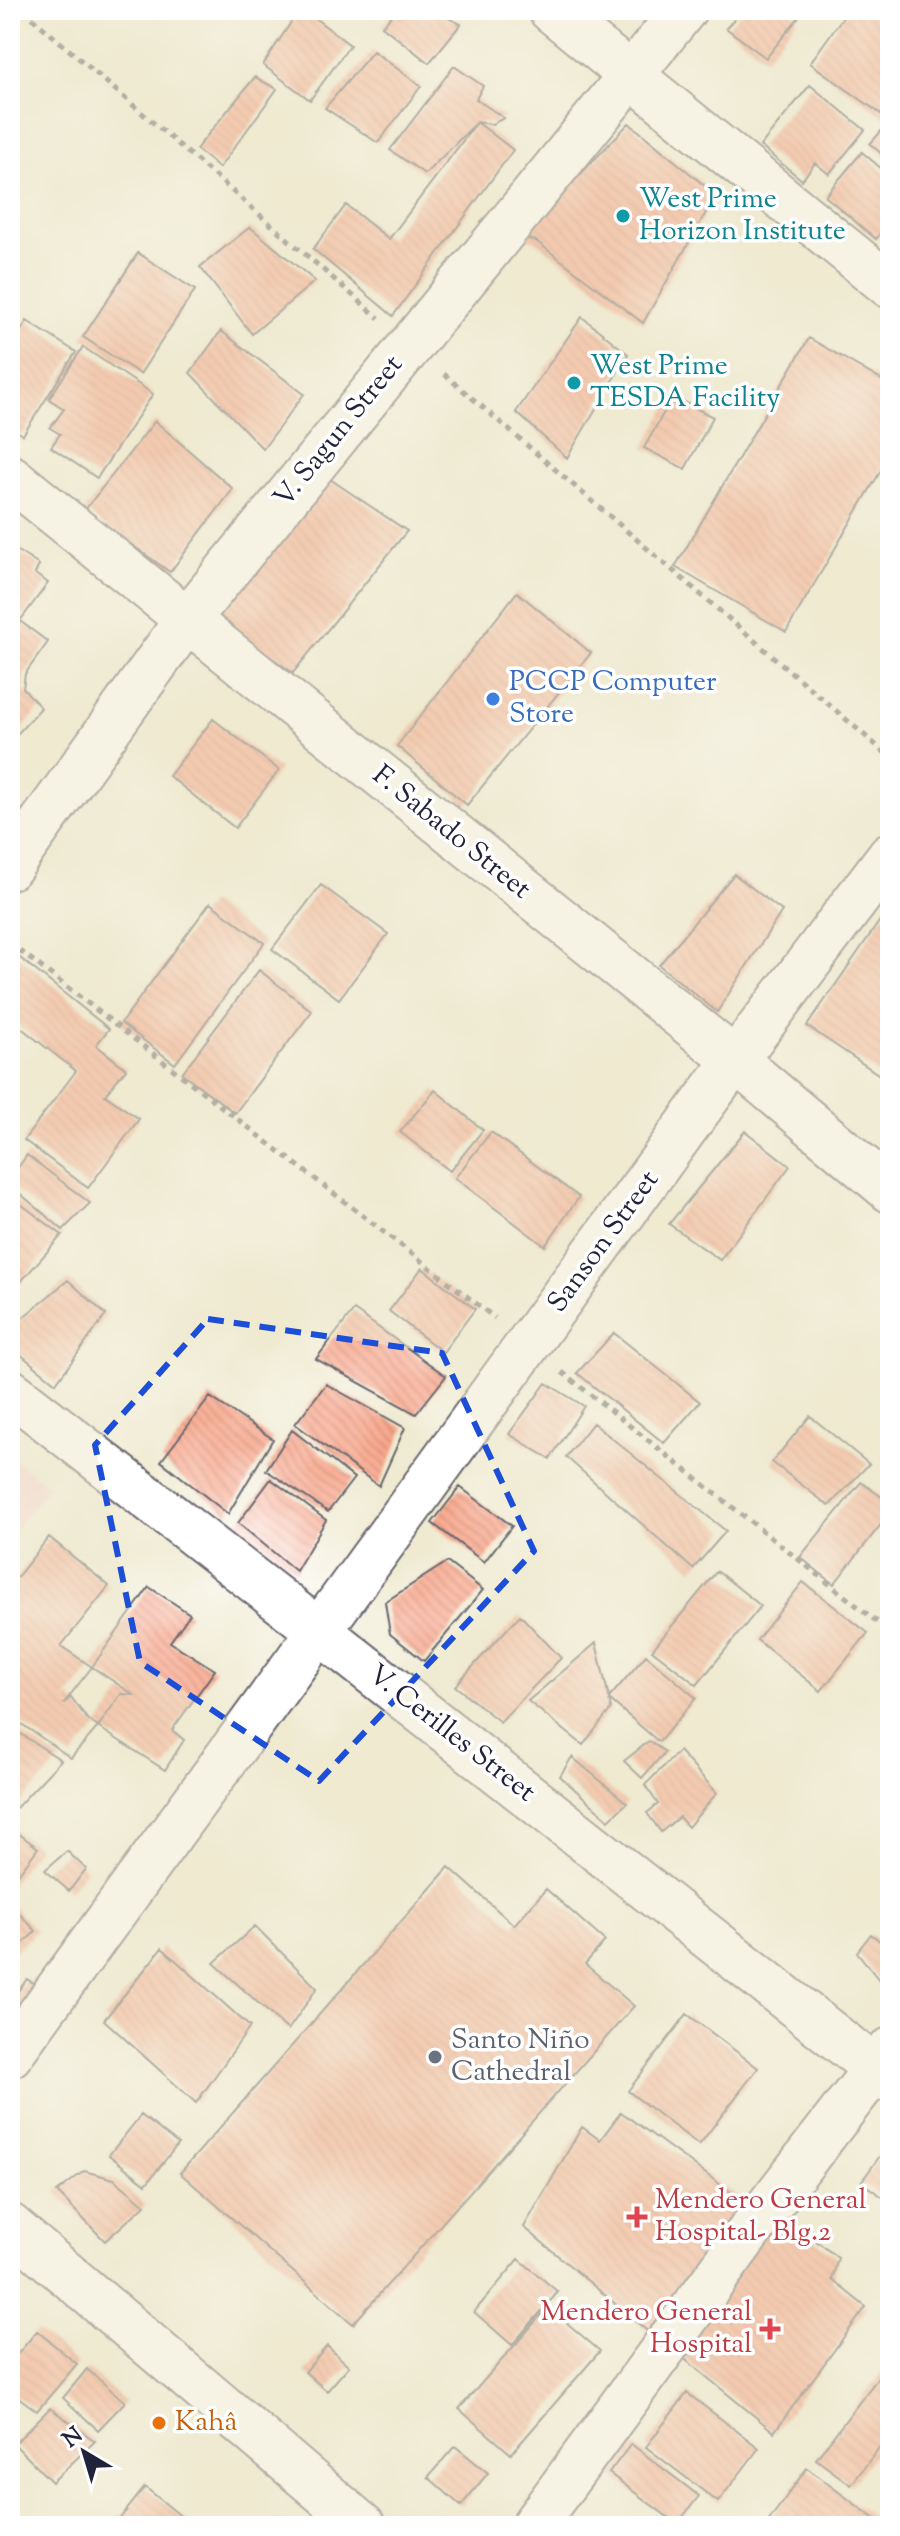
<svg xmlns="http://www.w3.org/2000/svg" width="900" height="2536" viewBox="0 0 900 2536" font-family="'Sorts Mill Goudy',serif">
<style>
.built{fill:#f7cfd0}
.building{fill:url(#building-back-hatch)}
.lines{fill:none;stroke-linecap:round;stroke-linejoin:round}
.minor-casing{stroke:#6a686f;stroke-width:48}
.path{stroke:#6a686f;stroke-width:5;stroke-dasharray:6 6;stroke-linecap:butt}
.minor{stroke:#fff;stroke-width:44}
.marked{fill:none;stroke:#1d4ed8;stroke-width:6;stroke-dasharray:16 10;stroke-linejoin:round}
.culture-dot{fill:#0f9aa8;stroke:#fff;stroke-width:3}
.shop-dot{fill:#3f7fe0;stroke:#fff;stroke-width:3}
.worship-dot{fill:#6b7280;stroke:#fff;stroke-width:3}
.health-dot{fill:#e0444e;stroke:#fff;stroke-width:3}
.food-dot{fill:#e8710a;stroke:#fff;stroke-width:3}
.labels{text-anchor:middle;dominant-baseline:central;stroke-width:7;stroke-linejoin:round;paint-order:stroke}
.culture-label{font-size:28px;fill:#0d838f;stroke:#fff;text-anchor:start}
.street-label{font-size:28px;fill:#22223b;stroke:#fff}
.shop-label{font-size:28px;fill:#366cbe;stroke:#fff;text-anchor:start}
.worship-label{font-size:28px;fill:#5b616d;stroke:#fff;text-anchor:start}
.health-label{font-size:28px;fill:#be3a42;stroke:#fff;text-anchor:start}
.food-label{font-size:28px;fill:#c56008;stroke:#fff;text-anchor:start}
</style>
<defs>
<pattern id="building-back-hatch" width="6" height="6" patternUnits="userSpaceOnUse" patternTransform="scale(2)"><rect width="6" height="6" fill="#f8a488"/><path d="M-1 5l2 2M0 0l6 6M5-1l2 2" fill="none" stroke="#d48d76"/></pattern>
</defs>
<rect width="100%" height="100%" fill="#fff"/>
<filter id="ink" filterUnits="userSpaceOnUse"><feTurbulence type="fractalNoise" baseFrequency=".0125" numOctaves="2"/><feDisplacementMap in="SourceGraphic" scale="16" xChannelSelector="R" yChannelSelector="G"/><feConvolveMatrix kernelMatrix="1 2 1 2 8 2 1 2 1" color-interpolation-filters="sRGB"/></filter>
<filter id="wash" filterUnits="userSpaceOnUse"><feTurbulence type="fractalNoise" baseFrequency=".006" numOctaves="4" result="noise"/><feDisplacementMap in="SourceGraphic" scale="32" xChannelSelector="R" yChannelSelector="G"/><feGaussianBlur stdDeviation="1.8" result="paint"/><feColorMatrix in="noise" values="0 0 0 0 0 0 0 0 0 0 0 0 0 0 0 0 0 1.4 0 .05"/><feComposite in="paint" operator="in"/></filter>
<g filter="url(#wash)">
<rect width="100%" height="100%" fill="#efead0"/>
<path class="built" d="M10,1457L49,1486L10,1536Z"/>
<g id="blocks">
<path class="building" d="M299,10H304L350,45L310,100L263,65Z
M396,10H431L461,24L429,63L382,26Z
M743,10H790L798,18L766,58L726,28Z
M848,10H887L890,12L888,119L810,63Z
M373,51L421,86L378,143L325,108Z
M454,66L483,86L476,99L504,118L492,124L477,122L425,174L390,150Z
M255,77L277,89L219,168L196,149Z
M810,85L865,130L829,174L815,163L802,180L760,146Z
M890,121V161L870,144Z
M477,122L513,150L393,316L313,249L346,205L389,239Z
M629,123L716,195L643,323L536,241L521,237Z
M862,152L890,176V223L876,239L825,196Z
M250,227L315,281L252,334L200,267Z
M138,253L195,290L140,374L83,337Z
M582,317L628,354L567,458L516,412Z
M27,321L76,352L23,435L10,427V383L14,377L10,374V348Z
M221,331L304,394L263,449L190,373Z
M809,338L890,385V455L786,632L675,567Z
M83,347L153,394L97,478L51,447L60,434L50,428L64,409L49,399Z
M673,396L713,417L685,469L644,448Z
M155,421L233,489L170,572L84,511Z
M327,477L407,531L293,673L213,617Z
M10,546L39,565L35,574L48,583L20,621L48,642L25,674L23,688L41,708L10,742Z
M517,592L591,653L467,805L397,746Z
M213,719L279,770L235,828L169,776Z
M734,874L782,911L717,1012L659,965Z
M321,885L388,934L339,999L272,949Z
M210,903L264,943L175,1064L121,1023Z
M890,906V1075L887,1080L807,1026Z
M10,950L109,1029L96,1045L126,1069L105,1095L139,1119L88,1188L24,1140L76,1071L10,1019Z
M259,970L312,1011L235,1113L182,1073Z
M435,1090L483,1130L450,1171L400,1132Z
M745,1131L790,1166L720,1260L669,1224Z
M491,1132L579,1197L545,1246L455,1178Z
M27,1155L90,1203L63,1230L10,1185V1179Z
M10,1196L62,1235L10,1294Z
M422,1268L475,1309L443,1352L389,1311Z
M68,1280L106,1315L56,1383L10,1346V1328Z
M354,1310L446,1376L416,1414L316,1359Z
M614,1333L700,1402L664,1443L577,1373Z
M546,1383L584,1406L550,1459L509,1434Z
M326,1384L405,1428L379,1486L295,1424Z
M210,1397L273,1439L228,1514L161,1461Z
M810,1416L869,1464L829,1506L772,1462Z
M593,1423L726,1531L693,1569L566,1457Z
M292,1430L354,1478L328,1512L266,1470Z
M271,1479L326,1520L296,1571L238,1523Z
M861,1482L890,1503V1513L834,1584L800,1557Z
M460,1487L512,1526L484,1562L432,1523Z
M49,1537L109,1586L61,1646L92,1667L63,1704L71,1697L88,1720L98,1727L71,1758L10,1716V1586Z
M447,1562L483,1590L424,1661L390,1634L385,1602Z
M717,1571L761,1606L697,1685L652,1650Z
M803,1582L868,1633L821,1691L757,1640Z
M149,1587L190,1614L170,1642L215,1670L172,1730L184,1740L165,1770L98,1727L121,1694L134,1695L92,1667Z
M520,1615L561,1658L500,1722L455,1686Z
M596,1643L609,1698L646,1655L696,1698L659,1742L609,1699L611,1709L583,1745L528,1701Z
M10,1727L61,1760L16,1808L10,1804Z
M649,1741L665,1752L642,1778L624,1761Z
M679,1751L717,1793L688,1827L679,1817L661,1832L647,1813L658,1804L645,1785Z
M572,1757L627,1803L609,1820L560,1776Z
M10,1827L38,1848L10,1885Z
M67,1851L86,1869L69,1891L45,1870Z
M449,1867L514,1925L546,1889L605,1941L585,1964L634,2006L353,2324L180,2173Z
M10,1904L36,1931L12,1954L10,1951Z
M255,1926L317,1988L288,2030L214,1963Z
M871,1934L890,1949V1994L857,1952Z
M162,1948L250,2027L196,2103L104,2020Z
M27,1979L46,1991L20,2022L10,2014V2002Z
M687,2014L758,2068L699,2145L628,2091Z
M621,2112L751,2207L652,2335L524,2227L582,2127L600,2140Z
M141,2115L178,2144L146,2184L109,2155Z
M885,2149L890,2152V2197L887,2200L861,2182Z
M84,2171L114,2179L145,2205L105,2241L57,2192Z
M779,2212L838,2258L832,2280L866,2307L774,2432L675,2351Z
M519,2259L558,2292L512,2345L474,2312Z
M548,2307L600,2351L511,2454L459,2409Z
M37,2331L77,2364L37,2411L10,2391V2363Z
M327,2346L349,2366L327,2391L305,2372Z
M890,2362V2433L851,2485L816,2459Z
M87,2369L125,2402L98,2430L63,2398Z
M687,2393L759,2448L718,2502L646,2447Z
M50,2408L95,2441L52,2482L14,2444Z
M631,2444L699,2496L677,2524L609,2473Z
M455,2446L488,2473L461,2506L428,2477Z
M807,2468L884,2526H765Z
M145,2487L193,2526H114Z"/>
</g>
</g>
<g filter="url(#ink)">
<use href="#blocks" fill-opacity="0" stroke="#6a686f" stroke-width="2"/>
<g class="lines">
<g class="minor-casing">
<path id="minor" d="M551,10L890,286
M10,477L735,1060L890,1190
M10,867L186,621L684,10
M10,1391L319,1631L890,2080
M10,2055L735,1060L890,855
M10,2226L363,2526
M533,2526L761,2216L890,2050"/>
</g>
<path class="path" d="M23,10L379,318
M444,374L890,757
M10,943L495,1318
M562,1372L890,1632"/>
<use href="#minor" class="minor"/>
</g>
</g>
<path d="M0 0H900V2536H0ZM208,1319L442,1353L534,1551L319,1781L140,1662L95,1445Z" fill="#efead0" fill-opacity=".55" fill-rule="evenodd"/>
<path class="marked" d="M208,1319L442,1353L534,1551L319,1781L140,1662L95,1445Z"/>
<g class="culture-dot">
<circle cx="623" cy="216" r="8"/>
<circle cx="574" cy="383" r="8"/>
</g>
<circle class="shop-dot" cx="493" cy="699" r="8"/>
<circle class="worship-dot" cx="435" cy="2057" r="8"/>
<g class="health-dot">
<path d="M633 2205h8v8h8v8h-8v8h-8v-8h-8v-8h8z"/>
<path d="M766 2317h8v8h8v8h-8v8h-8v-8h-8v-8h8z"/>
</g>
<circle class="food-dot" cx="159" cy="2423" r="8"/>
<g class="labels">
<g class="culture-label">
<text x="639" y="200">West Prime<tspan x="639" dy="32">Horizon Institute</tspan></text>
<text x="590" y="367">West Prime<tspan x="590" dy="32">TESDA Facility</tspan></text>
</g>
<g class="street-label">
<text transform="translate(339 432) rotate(-51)">V. Sagun Street</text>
<text transform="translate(451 833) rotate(39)">F. Sabado Street</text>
<text transform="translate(604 1242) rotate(-54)">Sanson Street</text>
<text transform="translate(451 1734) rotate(38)">V. Cerilles Street</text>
</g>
<g class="shop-label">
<text x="509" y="683">PCCP Computer<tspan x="509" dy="32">Store</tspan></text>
</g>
<g class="worship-label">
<text x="451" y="2041">Santo Niño<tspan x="451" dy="32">Cathedral</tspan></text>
</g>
<g class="health-label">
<text x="655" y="2201">Mendero General<tspan x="655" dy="32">Hospital- Blg.2</tspan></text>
<text x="752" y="2313" text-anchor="end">Mendero General<tspan x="752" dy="32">Hospital</tspan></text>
</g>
<g class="food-label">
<text x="175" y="2423">Kahâ</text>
</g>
</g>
<rect width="900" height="2536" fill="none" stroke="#fff" stroke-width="40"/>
<g transform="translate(84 2452) rotate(322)" stroke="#ffffff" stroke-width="6" paint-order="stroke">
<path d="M0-6L14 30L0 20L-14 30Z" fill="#22223b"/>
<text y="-12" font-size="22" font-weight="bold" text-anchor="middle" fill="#22223b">N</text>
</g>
</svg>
